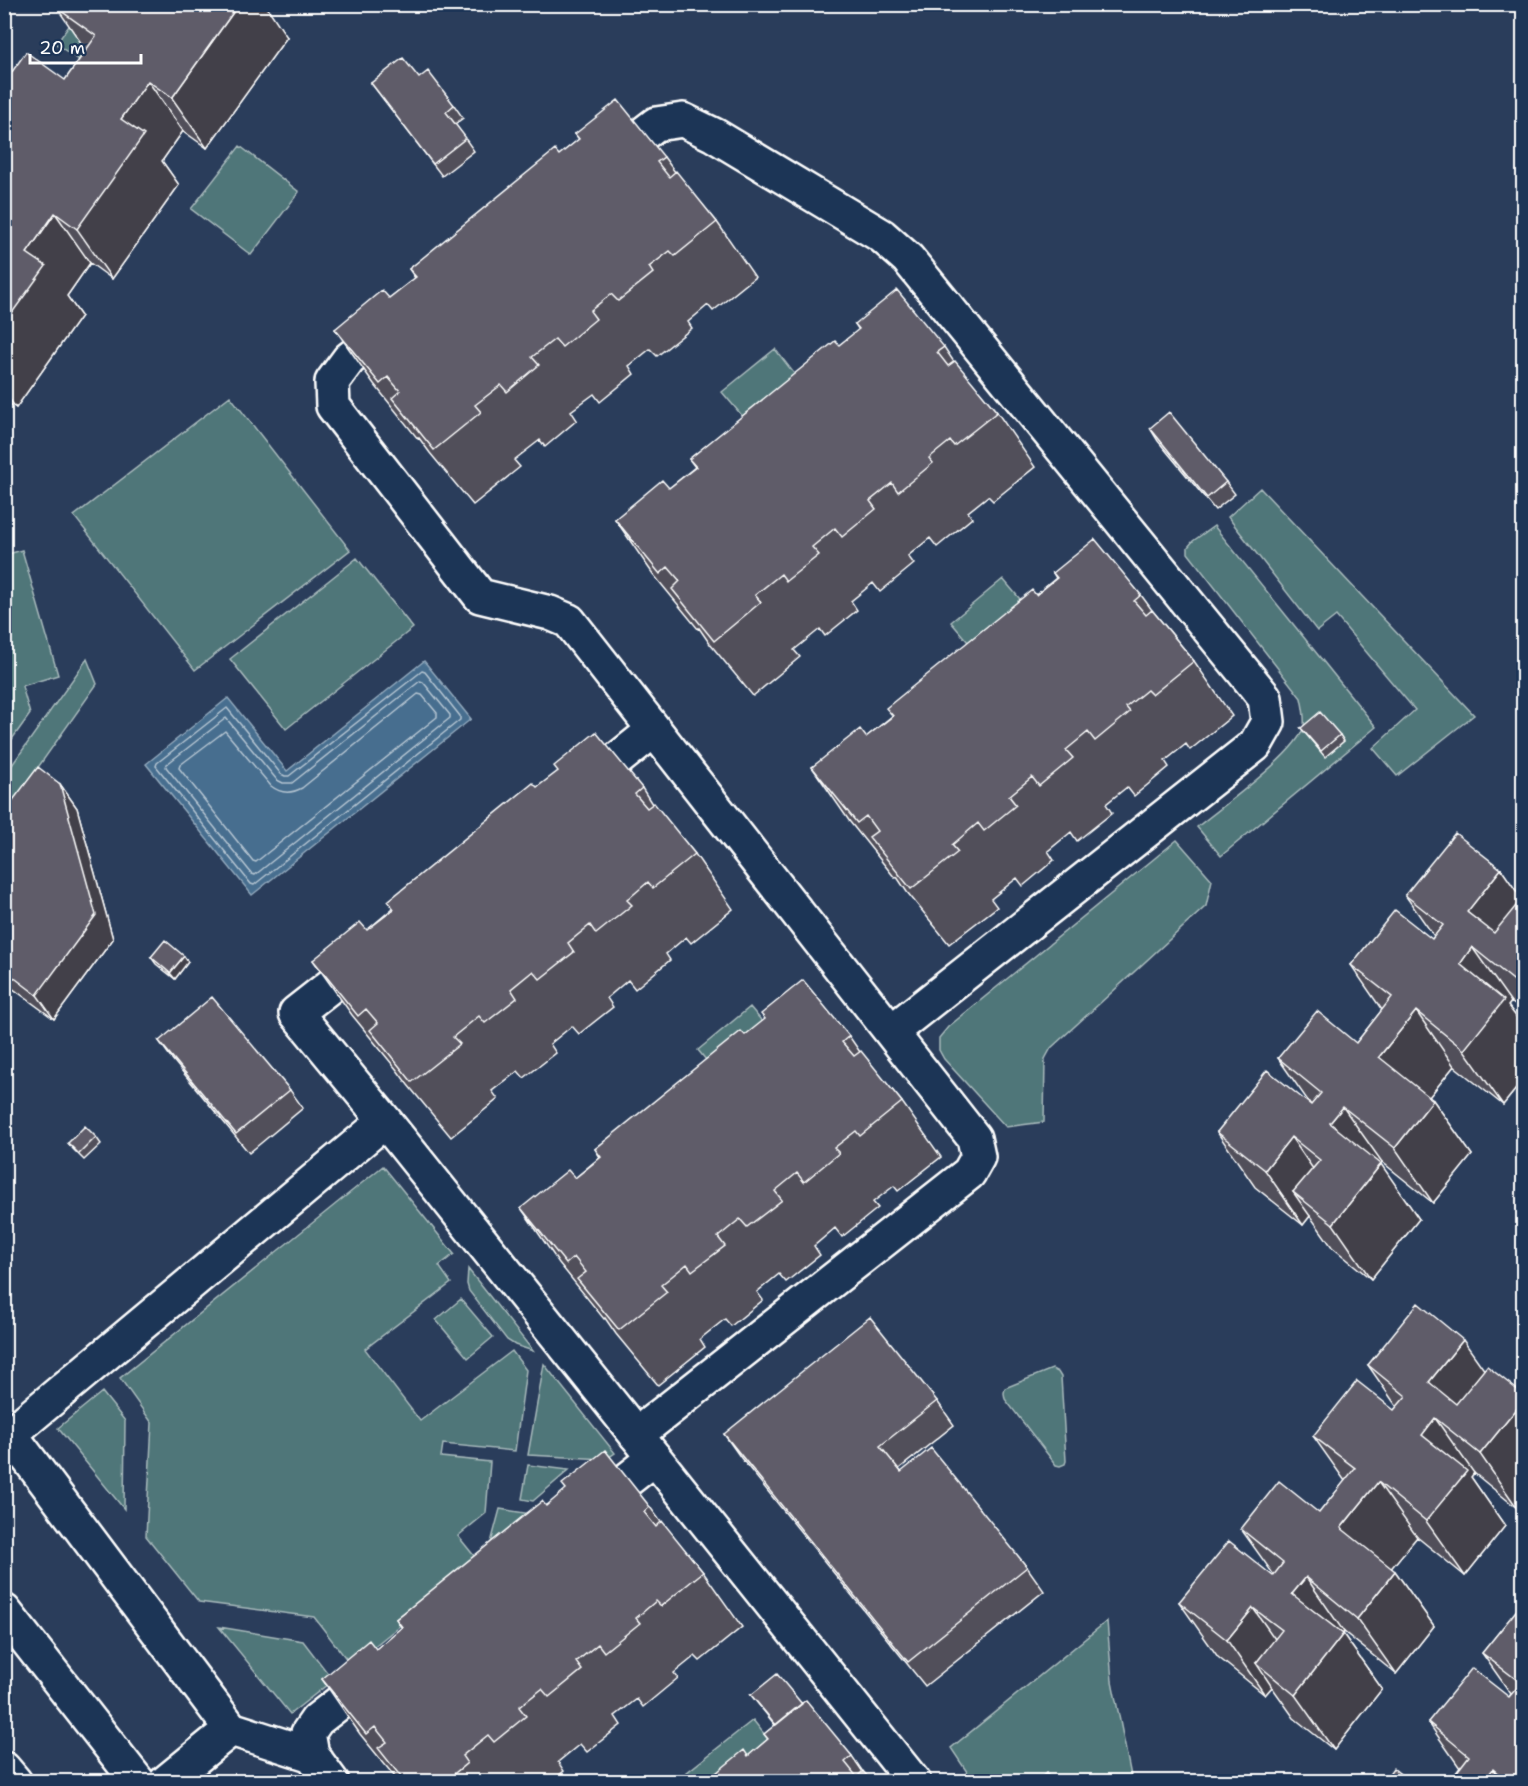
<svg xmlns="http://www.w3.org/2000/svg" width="1528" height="1786" viewBox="0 0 1528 1786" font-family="'Shantell Sans',sans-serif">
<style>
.green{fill:#507679;stroke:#a8babc;stroke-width:1.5}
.water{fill:#476e8f;stroke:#91a8bc;stroke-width:1.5}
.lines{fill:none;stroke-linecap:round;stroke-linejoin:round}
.shore{stroke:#b5c5d2;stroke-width:1.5}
.minor-casing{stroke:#fff;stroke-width:38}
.minor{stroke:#1d3557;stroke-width:33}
.wall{fill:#514f5a;stroke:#fff;stroke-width:1.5}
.shaded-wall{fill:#42404a;stroke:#fff;stroke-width:1.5}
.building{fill:#5e5c69;stroke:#fff;stroke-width:1.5}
</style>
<rect width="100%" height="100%" fill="#2a3d5b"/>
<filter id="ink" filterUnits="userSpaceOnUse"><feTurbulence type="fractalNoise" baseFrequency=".0167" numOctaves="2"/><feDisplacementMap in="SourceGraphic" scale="12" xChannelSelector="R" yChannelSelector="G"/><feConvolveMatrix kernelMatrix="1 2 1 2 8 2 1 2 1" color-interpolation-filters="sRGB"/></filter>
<g filter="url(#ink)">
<path class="green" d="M84,5H123L82,62L56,44Z
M240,146L299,192L251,255L191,209Z
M775,349L796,376L744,418L722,392Z
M230,396L350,550L195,670L74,516Z
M1260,488L1474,715L1397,776L1373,748L1415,710L1336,616L1317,631L1228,517Z
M1214,526L1376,727L1221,856L1197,827C1221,807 1298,753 1304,726C1305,717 1303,707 1301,698L1188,553V547L1193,541Z
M22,550L58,675L22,686L30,714L10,742L4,738L5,555Z
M357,558L413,628L286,729L230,659Z
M1003,579L1025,605L973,648L951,622Z
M87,659L97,684L5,814V775Z
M1177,840L1212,880L1206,906L1051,1048L1045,1059L1044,1122L1006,1127L944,1059L939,1050V1038L948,1027Z
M750,1007L771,1032L719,1076L698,1050Z
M383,1166L454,1254L439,1266L451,1283L365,1349L420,1421L512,1351L526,1370L515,1451L443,1444L441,1457L490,1462L486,1513L458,1536L479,1562L351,1665L314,1617L199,1602L146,1536L152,1423L120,1378Z
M468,1269L533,1351L515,1345L507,1340L469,1291L467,1284Z
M461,1299L493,1337L468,1358L436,1320Z
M544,1364L615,1453L606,1459L528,1455Z
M1052,1369L1058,1372L1061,1377L1066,1461L1065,1464L1060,1466L1056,1465L1005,1399L1004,1393L1005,1388Z
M102,1392L125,1421L124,1509L58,1428Z
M528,1465L569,1470L533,1501L522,1499Z
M500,1509L537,1515L488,1554Z
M1107,1621L1112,1681L1132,1781H973L951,1748Z
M219,1627L303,1641L333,1680L290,1714Z
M753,1720L780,1754L746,1781H684L681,1777Z"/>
<path class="water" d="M424,661L471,719L252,895L146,764L228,698L287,771Z"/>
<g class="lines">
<path class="shore" d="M422,671L425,672L460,716V720L254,885L251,884L156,766L157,763L227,708L281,774L285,776H289Z
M420,681L423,682L450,715V718L255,875L252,874L166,767L167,764L226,718L277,780L283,783H292Z
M418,694L422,695L437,713V717L256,862L253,861L179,768L180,765L225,731L271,786C281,794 291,794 302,788Z"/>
<g class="minor-casing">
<path id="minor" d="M609,160L656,124L683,120L714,135L882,236L908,259L1265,698L1268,722L1255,745L891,1032
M389,328L349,359L332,382L333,406L480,596L550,613L569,621L974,1138L978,1157L969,1173L636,1435
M583,787L654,730
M366,958L296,1013L385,1121L914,1782
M10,1434L231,1729L312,1755
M4,1439L385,1121
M594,1506L655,1458
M4,1611L138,1782
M4,1769L15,1782
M166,1782L231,1729
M332,1782L312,1755L308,1733L317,1720L375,1675"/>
</g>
<use href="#minor" class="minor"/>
</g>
<path class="wall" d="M57,8L287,37L207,148L183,131L162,161L179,185L112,279L90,263L67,296L81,316L16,408L4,400V83L65,80L86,50Z
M419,78L454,105L463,118L455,124L474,151L442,176L371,83Z
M575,134L664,157L675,172L717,222L755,277L713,311L708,305L688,322L692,328L657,356L650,349L629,366L634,374L600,402L594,394L571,411L577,420L545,447L540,440L514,460L520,467L473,505L430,453L419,438L418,439L374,384L335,329L389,298L415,278L409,269L559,155L579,139Z
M855,324L944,347L954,362L997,412L1035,467L993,501L988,496L968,512L972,518L937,547L930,538L908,556L914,564L880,592L873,583L851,601L857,610L825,636L820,629L794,650L800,657L753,696L710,644L699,628L698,629L653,574L615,519L669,488L695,467L689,459L859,330Z
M1150,428L1226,482L1235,494L1215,510L1158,441Z
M1053,573L1141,595L1152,610L1194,661L1232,716L1190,750L1186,744L1165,761L1169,767L1134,796L1127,787L1106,804L1112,813L1077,841L1071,832L1048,851L1054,860L1023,886L1017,878L991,899L997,907L949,944L907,892L897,877L895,878L850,822L812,767L866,737L892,716L1056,578Z
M1301,728L1340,735L1344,741L1325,757Z
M60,784L77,808L113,939L54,1019L4,982V812Z
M537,787L642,788L652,804L695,854L733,909L691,943L686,937L666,954L670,960L635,989L628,980L607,998L613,1007L579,1034L572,1026L550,1044L556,1053L524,1078L518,1071L492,1091L498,1099L451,1137L408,1085L397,1070L352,1015L313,960L367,930Z
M1501,869L1521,899L1524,896V1012L1511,1002L1508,1006L1524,1027V1079L1503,1105L1454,1066L1429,1097L1433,1100L1472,1155L1433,1203L1382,1162L1380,1164L1419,1219L1371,1279L1332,1247L1310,1216L1303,1225L1255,1187L1217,1132L1311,1105L1278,1058L1356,1043L1382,1010L1351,965L1432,939L1434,936L1405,895Z
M151,957L188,962L175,979L156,964Z
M745,1035L849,1036L860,1052L902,1102L941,1157L898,1191L894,1186L873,1202L878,1208L842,1237L835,1228L814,1246L820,1255L786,1282L779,1274L757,1292L763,1300L731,1326L725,1319L700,1339L705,1347L658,1385L616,1334L605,1318L604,1319L559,1263L521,1208L575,1178L600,1157L595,1149Z
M159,1041L290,1090L303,1108L249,1153L172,1059Z
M96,1137L101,1144L84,1160L73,1149L68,1143Z
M1368,1365L1484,1369L1524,1395V1503L1518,1509L1474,1473L1471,1477L1505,1526L1465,1576L1417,1537L1391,1568L1395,1571L1434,1626L1396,1674L1344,1632L1343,1634L1382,1689L1334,1750L1294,1718L1272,1687L1265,1695L1218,1657L1179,1602L1274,1575L1241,1529L1319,1513L1345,1481L1313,1436L1394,1410L1397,1407Z
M937,1401L954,1425L899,1469L901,1472L1027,1567L1044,1591L925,1686L741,1458L724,1434Z
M546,1506L650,1507L661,1522L703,1572L742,1627L700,1661L695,1656L674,1673L678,1678L643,1707L637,1699L615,1716L621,1725L587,1752L580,1744L558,1762L564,1771L551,1782H399L360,1734L322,1679L376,1649L402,1628L396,1619Z
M1524,1601V1782H1449L1460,1768L1428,1722L1509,1697L1511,1694L1482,1653Z
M751,1695L802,1704L852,1756L863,1772L872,1782L748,1756L768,1739L764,1734L775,1725Z"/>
<path class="shaded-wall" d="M239,4H265L287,37L207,148L172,98Z
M148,81L183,131L162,161L179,185L112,279L77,229L121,119Z
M55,213L90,263L67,296L81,316L16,408L4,392V324L27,253Z
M60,784L77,808L113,939L54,1019L37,995Z
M1501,869L1524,902L1505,967L1467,912Z
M1472,947L1511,1002L1508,1006L1524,1027V1079L1503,1105L1464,1050L1460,964Z
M184,956L188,962L175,979L170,973Z
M1524,975V992L1517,983Z
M1416,1011L1454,1066L1417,1112L1379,1057Z
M1433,1100L1472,1155L1433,1203L1395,1148Z
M1343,1107L1382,1162L1368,1178L1330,1123Z
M1291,1137L1329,1192H1293L1310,1216L1303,1225L1265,1170Z
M1381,1164L1419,1219L1371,1279L1333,1224Z
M1463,1340L1502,1395L1468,1437L1429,1382Z
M1524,1400V1503L1518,1509L1480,1454Z
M1435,1418L1474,1473L1471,1477L1505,1526L1465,1576L1426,1521L1422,1435Z
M1378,1482L1417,1537L1379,1583L1341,1528Z
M1395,1571L1434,1626L1396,1674L1357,1619Z
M1306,1577L1344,1632L1331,1649L1292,1594Z
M1253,1608L1292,1663H1256L1272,1687L1265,1695L1227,1640Z
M1343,1634L1382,1689L1334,1750L1295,1695Z
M1493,1769L1501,1782H1483Z"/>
<path class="building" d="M60,4H239L172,98L148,81L121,119L144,135L77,229L55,213L27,253L46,266L4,324V83L26,52L65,80L96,36L57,8Z
M403,58L419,78L428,71L454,105L446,112L466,138L433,164L371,83Z
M618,100L664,157L657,162L669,177L676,171L717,222L675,256L670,251L649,267L653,273L618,301L611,294L590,311L596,319L562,347L555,339L532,357L539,365L507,392L501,385L475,405L481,412L434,450L392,398L400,391L388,377L380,384L335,329L382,290L389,298L416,277L409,269L555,150L559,155L579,139L575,134Z
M897,290L944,347L937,352L948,366L955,361L997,412L954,446L950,441L929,458L933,463L898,492L892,483L870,501L876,509L842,537L835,528L812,547L819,555L786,581L781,574L755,595L761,602L714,641L672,589L680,581L668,567L660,574L615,519L662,480L669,488L696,467L689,459L835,341L839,345L859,329L855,324Z
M1169,412L1226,482L1207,498L1150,428Z
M1095,539L1141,595L1134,601L1146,615L1152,610L1194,661L1152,695L1147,690L1126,707L1130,712L1095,741L1088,732L1066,750L1073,758L1039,786L1032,777L1009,796L1016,805L984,831L978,823L952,845L958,852L911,889L869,837L877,831L866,816L857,823L812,767L860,729L866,737L893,716L886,708L1032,590L1036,595L1057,578L1053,573Z
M1320,712L1340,735L1321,751L1301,728Z
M596,732L642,788L635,794L647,808L654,803L695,854L653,888L648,882L627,900L632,905L596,934L590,925L568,943L574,952L540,979L533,971L511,989L517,998L485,1023L479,1016L453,1037L460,1044L412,1082L370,1030L378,1023L366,1009L358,1016L313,960L360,922L367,930L394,909L388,901L533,783L537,787L558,771L554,766Z
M38,767L60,784L96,915L37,995L4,970V812Z
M1455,833L1501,869L1467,912L1494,933L1524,896V975L1517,983L1472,947L1460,964L1504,1000L1464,1050L1416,1011L1379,1057L1433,1100L1395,1148L1343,1107L1330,1123L1381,1164L1333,1224L1293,1192L1320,1160L1291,1137L1265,1170L1217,1132L1267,1070L1311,1105L1321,1093L1278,1058L1317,1011L1356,1043L1392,997L1351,965L1395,910L1432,939L1443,925L1405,895Z
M165,940L184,956L170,973L151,957Z
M803,980L849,1036L842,1042L854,1056L861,1051L902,1102L860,1136L856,1131L834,1148L839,1153L804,1182L797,1173L775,1191L782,1200L747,1227L740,1219L718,1237L725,1246L692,1271L687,1264L661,1285L667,1292L619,1330L577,1279L586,1272L574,1257L566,1264L521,1208L568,1170L575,1178L601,1157L595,1149L741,1031L745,1035L765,1019L761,1014Z
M212,997L290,1090L236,1134L159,1041Z
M85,1126L96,1137L79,1154L68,1143Z
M1418,1303L1463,1340L1429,1382L1456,1404L1487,1366L1524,1395V1400L1480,1454L1435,1418L1422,1435L1467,1471L1426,1521L1378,1482L1341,1528L1395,1571L1357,1619L1306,1577L1292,1594L1343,1634L1295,1695L1256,1663L1282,1630L1253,1608L1227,1640L1179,1602L1229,1541L1273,1576L1283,1563L1241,1529L1279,1481L1319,1513L1355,1468L1313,1436L1357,1381L1394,1410L1406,1396L1368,1365Z
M870,1317L937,1401L880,1446L901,1472L931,1448L1027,1567L908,1662L724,1434Z
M605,1450L650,1507L644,1512L656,1527L662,1521L703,1572L661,1606L656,1601L636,1618L640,1623L604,1652L598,1644L576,1662L582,1670L549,1697L542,1689L519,1707L526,1716L494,1742L488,1735L462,1756L467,1763L444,1782H405L378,1748L387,1742L375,1727L366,1734L322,1679L369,1640L376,1649L402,1627L396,1619L542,1501L546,1506L566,1489L562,1484Z
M1524,1601V1782H1508L1493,1769L1483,1782H1449L1469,1756L1428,1722L1472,1668L1509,1697L1521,1683L1482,1653Z
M777,1674L802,1704L776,1725L751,1695Z
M806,1700L852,1756L845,1762L857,1777L863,1771L872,1782H705L744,1750L748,1756L768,1739L764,1734Z
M1393,1768L1410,1782H1383Z
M1046,1773L1053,1782H1036Z"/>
</g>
<rect width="1528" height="1786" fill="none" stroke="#1d3557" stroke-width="24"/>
<rect x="12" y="12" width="1504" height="1762" fill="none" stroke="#fff" stroke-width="2" filter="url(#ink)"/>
<path d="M30 54v9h111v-9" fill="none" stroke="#ffffff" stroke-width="3"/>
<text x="39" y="54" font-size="18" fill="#ffffff" stroke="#1d3557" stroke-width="4.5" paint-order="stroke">20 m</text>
</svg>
